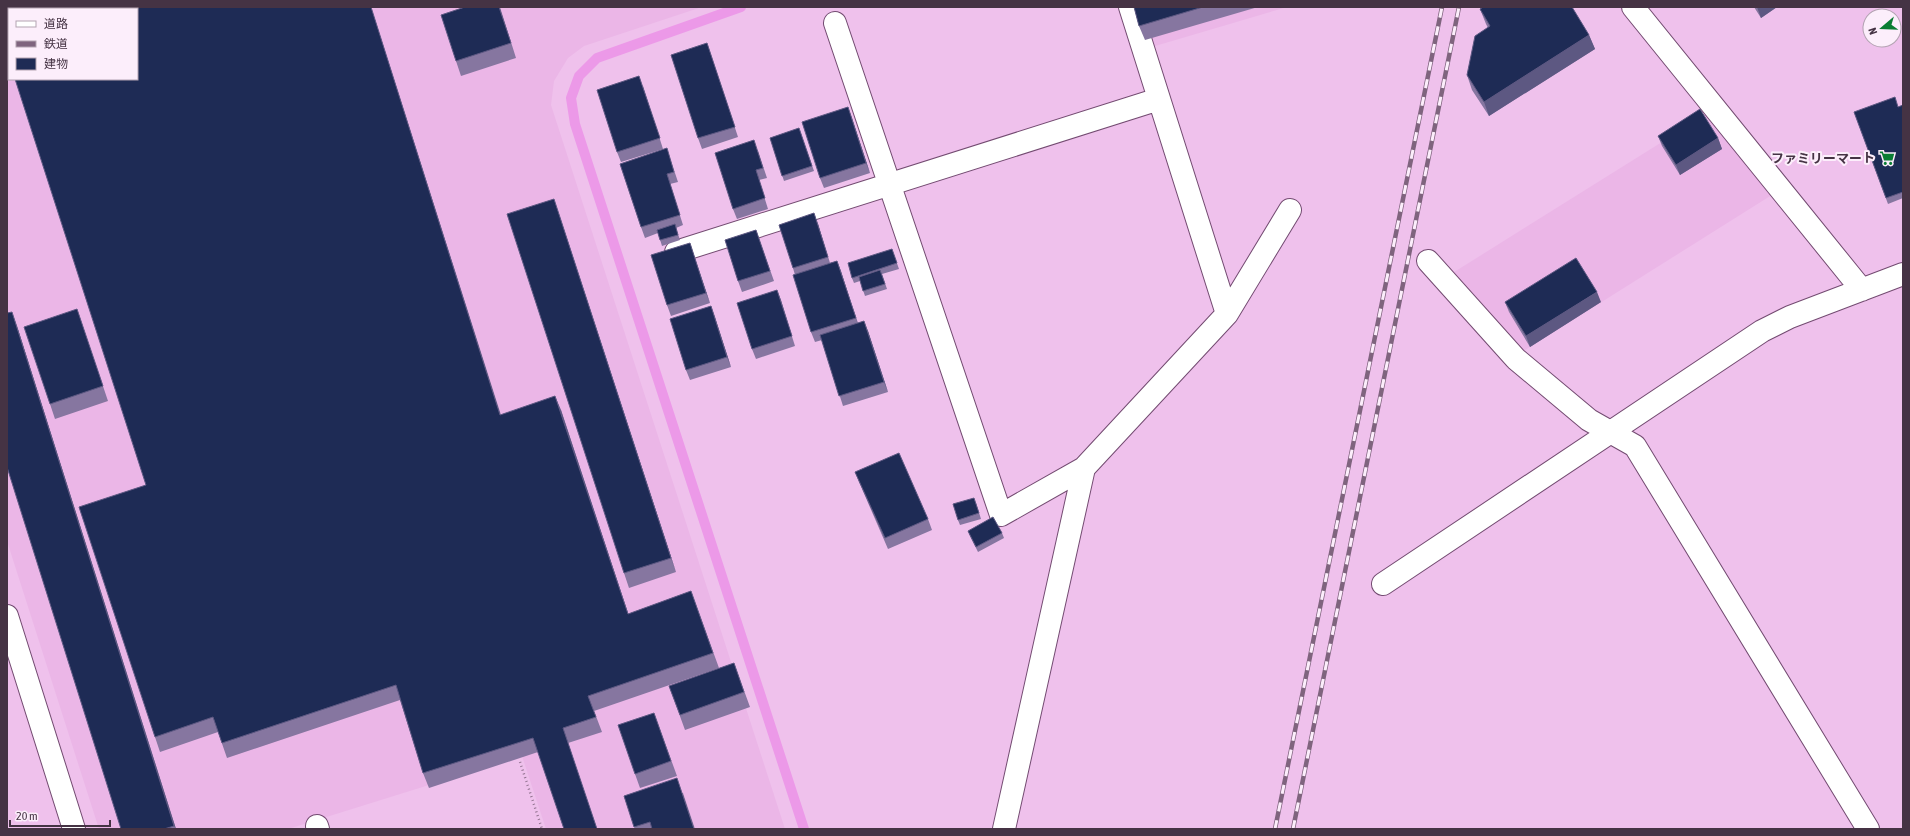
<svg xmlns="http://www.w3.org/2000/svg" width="1910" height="836" viewBox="0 0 1910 836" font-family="'Asap Condensed','Noto Sans JP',sans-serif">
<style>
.built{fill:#ebb6e7;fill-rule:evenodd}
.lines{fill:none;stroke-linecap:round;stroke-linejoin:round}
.stream{stroke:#ec99e8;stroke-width:10}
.minor-casing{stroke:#734b71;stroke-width:24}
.path{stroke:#937491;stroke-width:2.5;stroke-dasharray:1 3;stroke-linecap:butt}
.minor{stroke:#fff;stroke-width:22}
.rail-casing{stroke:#7f647e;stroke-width:4.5}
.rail{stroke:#fceefb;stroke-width:3;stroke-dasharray:9;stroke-linecap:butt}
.wall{fill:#8676a0}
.shaded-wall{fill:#5d5882}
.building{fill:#1e2b55;stroke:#5d5882}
.labels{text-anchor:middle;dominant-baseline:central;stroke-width:4;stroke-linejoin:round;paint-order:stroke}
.poi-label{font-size:13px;font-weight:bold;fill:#453344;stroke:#fceefb;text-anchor:end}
</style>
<rect width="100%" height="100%" fill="#efc1ec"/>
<path class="built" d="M7,7H702L584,46L568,58L554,81L551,105L785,829H546L522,756L288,829H99L7,541ZM9,9H137V79H9Z
M1132,7H1287L1145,49Z
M1710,112L1775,193L1522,352L1451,274Z"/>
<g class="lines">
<path class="stream" d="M741,7L597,58L579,76L571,98L575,124L804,829"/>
<g class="minor-casing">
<path id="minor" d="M1130,7L1227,314
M1633,7L1862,290
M835,23L1001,515L1084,468L1227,314L1290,210
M676,252L1159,99
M1428,261L1516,359L1589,420L1635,446L1868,829
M1383,584L1762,331L1790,317L1903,274
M7,616L74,829
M317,826L318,829
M1004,829L1084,468"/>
</g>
<path class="path" d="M520,762L542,829"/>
<use href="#minor" class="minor"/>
<g class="rail-casing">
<path id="rail" d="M1275,829L1442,7
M1293,829L1459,7"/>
</g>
<use href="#rail" class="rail"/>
</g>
<path class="wall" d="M371,7L501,415L561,410L628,614L691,591L719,668L594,711L602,732L568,743L597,829H564L538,752L429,788L423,773L400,700L227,758L218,732L160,752L155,737L146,485Z
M500,7L516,58L461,76L456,61Z
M1134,7H1258L1145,40L1139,26Z
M1754,7H1777L1761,18Z
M1480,9L1589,35L1595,49L1489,116L1472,90L1467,75L1488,28L1486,24Z
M707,43L738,137L702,149L698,138Z
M643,86L663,149L621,162L617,152Z
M1903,105V198L1888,204L1854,112L1898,107Z
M848,107L870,173L824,188L820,178Z
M799,128L814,171L784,181L770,138Z
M1658,136L1718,138L1722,149L1680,175L1662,146Z
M667,149L678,182L670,184L683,225L676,228L680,240L662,246L658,233L645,238L641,227Z
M758,151L767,178L759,180L768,209L737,219L733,209Z
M559,214L676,572L629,588L624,573Z
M818,224L830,263L837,261L858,323L868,331L888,392L843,406L822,340L815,342L811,332L793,268Z
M756,230L774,281L742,292L738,281Z
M690,243L710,303L671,316L667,305Z
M892,249L899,269L882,274L887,289L865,296L860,281L854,283L852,278Z
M777,290L795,346L756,359L752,349Z
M1505,302H1601L1530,347L1509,312Z
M711,306L731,367L690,380L686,370Z
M77,309L108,401L55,419L50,404Z
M17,326L176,829H121Z
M855,472L928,519L932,530L888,549L859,482Z
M976,503L981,519L960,525L958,520Z
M968,531L1002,533L1004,538L978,552L970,536Z
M734,663L750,707L685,730L669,686Z
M654,713L677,776L640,788L635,774Z
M683,793L695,829H635L624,796Z"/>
<path class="shaded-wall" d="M371,7L505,430L500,415Z
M1757,7H1777L1761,18Z
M1589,35L1595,49L1489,116L1484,102Z
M848,107L852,118L870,173L866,163Z
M1718,138L1722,149L1680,175L1676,165Z
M554,199L559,214L676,572L671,558Z
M814,213L818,224L831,267L828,257Z
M690,243L693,253L710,303L706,293Z
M837,261L841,271L859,328L856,318Z
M777,290L781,300L795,346L792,336Z
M1597,292L1601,302L1530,347L1526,336Z
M711,306L715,317L731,367L727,357Z
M12,312L17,326L176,829L174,826Z
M864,321L868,331L888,392L884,382Z
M555,396L561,410L633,628L628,614Z"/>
<path class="building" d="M7,7H371L500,415L555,396L628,614L691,591L713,653L588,696L596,717L563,728L597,829H564L533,738L423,773L396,685L222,743L213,717L155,737L79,507L146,485L15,79H137V9H9V24L7,18Z
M465,7H499L511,43L456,61L441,15Z
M1134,7H1203L1139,26Z
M1483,7H1572L1589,35L1484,102L1467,75L1475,36L1490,26L1480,9Z
M707,43L735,127L698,138L671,55Z
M9,50V62L7,56V51Z
M639,76L660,138L617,152L597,90Z
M1895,97L1898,107L1903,105V192L1886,198L1854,112Z
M848,107L866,163L820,178L802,122Z
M1700,109L1718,138L1676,165L1658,136Z
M799,128L812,166L782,176L770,138Z
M754,140L763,168L756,170L765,198L733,209L715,153Z
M667,148L674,172L667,174L680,215L641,227L620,164Z
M554,199L671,558L624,573L507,214Z
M814,213L828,257L793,268L779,225Z
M675,224L678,235L660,240L657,230Z
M756,230L770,271L738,281L725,240Z
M690,243L706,293L667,305L651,255Z
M892,249L897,263L852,278L848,263Z
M1576,258L1597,292L1526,336L1505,302Z
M837,261L856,318L811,332L793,275Z
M880,270L885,284L863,291L859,277Z
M777,290L792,336L752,349L737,303Z
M711,306L727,357L686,370L670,319Z
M77,309L103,386L50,404L24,327Z
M12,312L174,826L164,829H121L7,467V313Z
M864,321L884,382L839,396L820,335Z
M899,453L928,519L885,538L855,472Z
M974,498L979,513L958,520L953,504Z
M993,517L1002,533L976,547L968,531Z
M734,663L744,692L680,715L669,686Z
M654,713L671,761L635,774L618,725Z
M677,778L694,829H652L650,822L634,827L624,796Z"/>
<defs>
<g id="supermarket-bare" transform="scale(1.2)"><path d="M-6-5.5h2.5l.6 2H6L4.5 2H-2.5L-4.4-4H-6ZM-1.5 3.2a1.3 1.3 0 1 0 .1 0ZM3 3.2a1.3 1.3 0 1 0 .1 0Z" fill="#0a7d33" stroke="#fceefb" stroke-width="2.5" paint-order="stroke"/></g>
</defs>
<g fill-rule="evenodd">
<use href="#supermarket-bare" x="1887" y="158"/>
</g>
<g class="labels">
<g class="poi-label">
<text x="1875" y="158">ファミリーマート</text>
</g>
</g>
<rect width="1910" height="836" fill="none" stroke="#453344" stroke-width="16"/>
<rect x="8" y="8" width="130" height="72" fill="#fceefb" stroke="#b3a3b2"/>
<rect x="16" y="21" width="20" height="6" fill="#ffffff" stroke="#b3a3b2"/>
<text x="44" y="28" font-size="12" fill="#453344">道路</text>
<rect x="16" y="41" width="20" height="6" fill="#7f647e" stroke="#b3a3b2"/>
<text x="44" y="48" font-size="12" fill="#453344">鉄道</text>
<rect x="16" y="58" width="20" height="12" fill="#1e2b55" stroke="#b3a3b2"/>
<text x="44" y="68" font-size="12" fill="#453344">建物</text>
<g transform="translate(1882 28) rotate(251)"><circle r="19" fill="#fceefb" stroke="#b3a3b2"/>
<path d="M0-3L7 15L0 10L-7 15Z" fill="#0a7d33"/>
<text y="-6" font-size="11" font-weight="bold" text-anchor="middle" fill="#453344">N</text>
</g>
<path d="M10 820v6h100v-6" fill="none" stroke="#453344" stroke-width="2"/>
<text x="16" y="820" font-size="12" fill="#453344" stroke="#fceefb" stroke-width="3" paint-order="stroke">20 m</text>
</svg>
